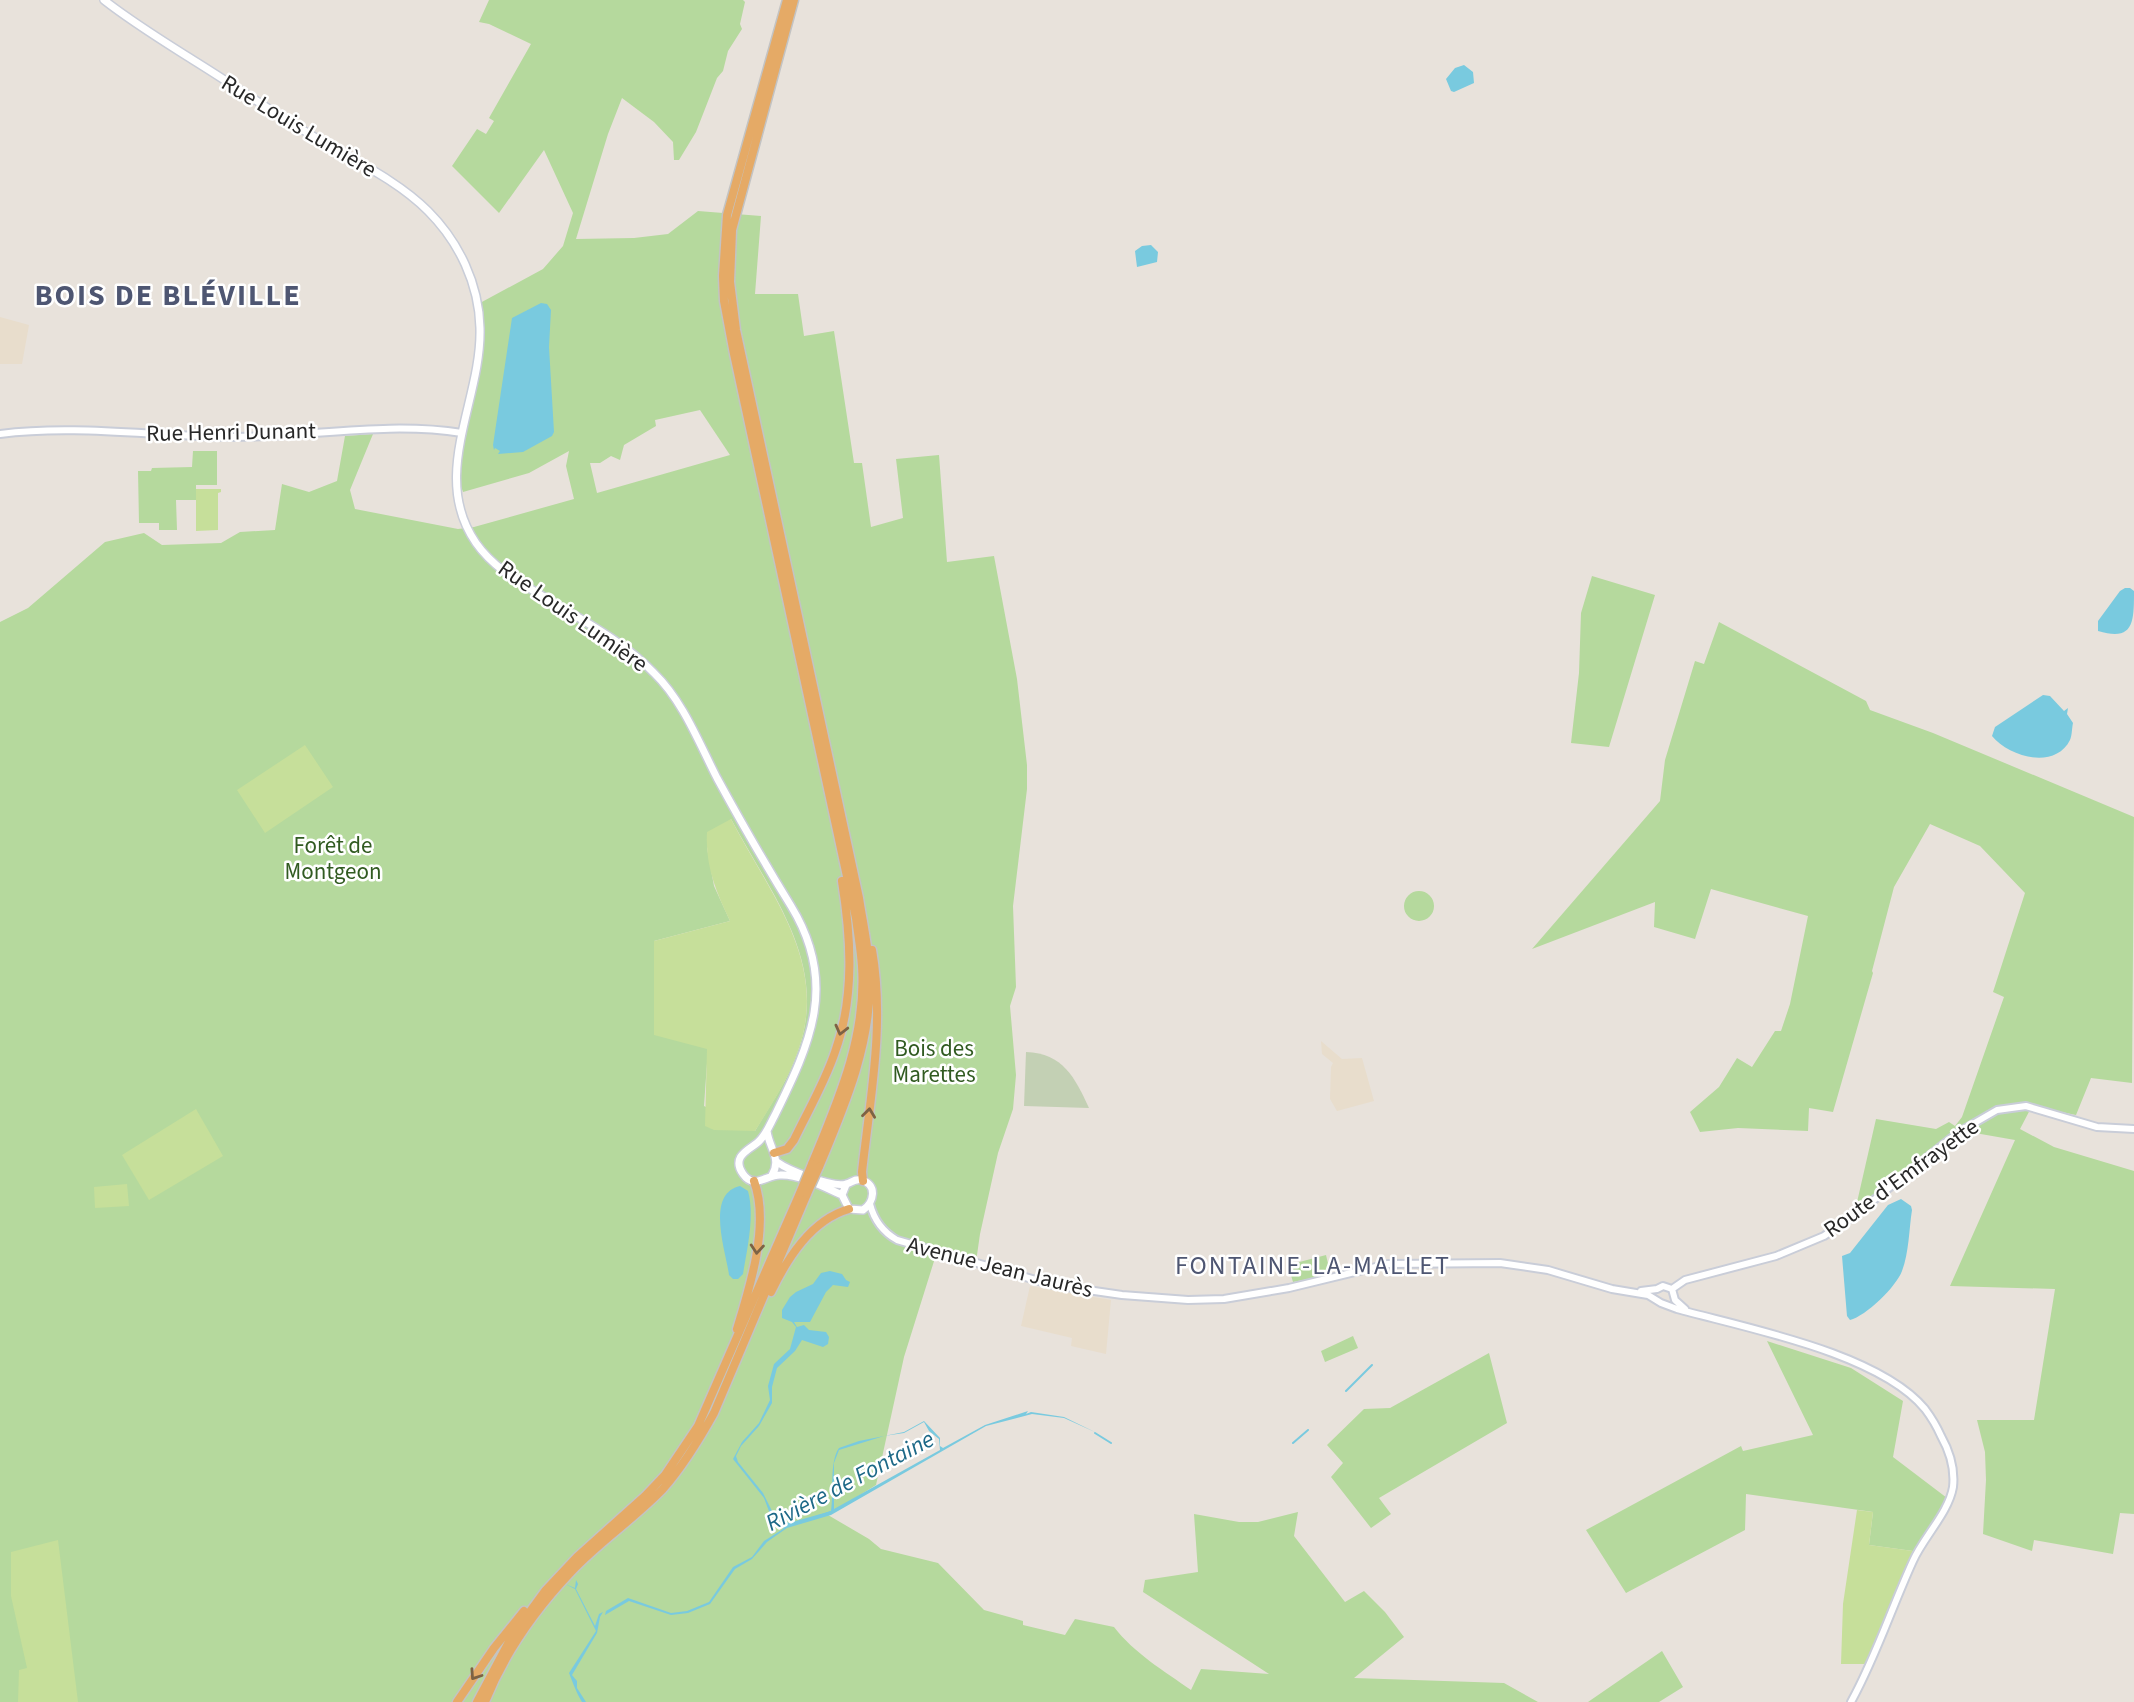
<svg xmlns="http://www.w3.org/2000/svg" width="2134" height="1702" viewBox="0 0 2134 1702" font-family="'Source Sans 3',sans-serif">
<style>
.education{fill:#e8ddcc}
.green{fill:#b5d99d;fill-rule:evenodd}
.cemetery{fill:#c3d0b4}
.pitch{fill:#c6df9a}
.water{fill:#79cadf;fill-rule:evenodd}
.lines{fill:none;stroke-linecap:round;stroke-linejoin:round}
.stream{stroke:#79cadf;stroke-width:2}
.tertiary-casing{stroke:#c9cdd8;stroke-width:10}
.secondary-casing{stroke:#c9cdd8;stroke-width:10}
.trunk-casing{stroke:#c3c3c3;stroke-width:11}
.tertiary{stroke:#fff;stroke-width:6}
.secondary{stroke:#fff;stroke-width:7}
.trunk{stroke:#e5aa66;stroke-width:8}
.trunk-bridge-casing{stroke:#c3c3c3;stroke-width:11;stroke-linecap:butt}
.trunk-bridge{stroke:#e5aa66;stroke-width:8}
.oneway{stroke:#7d6244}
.labels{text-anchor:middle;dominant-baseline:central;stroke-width:5;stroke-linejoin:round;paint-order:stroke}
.street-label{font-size:23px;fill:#282828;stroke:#fff}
.park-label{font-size:23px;fill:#315b21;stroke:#fff}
.water-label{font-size:24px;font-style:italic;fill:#1c6887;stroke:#fff}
.quarter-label{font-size:26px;letter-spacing:2px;fill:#4e5672;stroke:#fff}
.district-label{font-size:30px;font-weight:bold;letter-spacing:2px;fill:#4e5672;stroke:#fff}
</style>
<rect width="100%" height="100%" fill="#e8e2db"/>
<path class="education" d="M0,317L29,325L22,364H0Z
M1321,1041L1342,1059L1362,1058L1374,1101L1337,1111L1330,1099L1331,1067L1333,1063L1322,1054Z
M1030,1286L1111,1300L1106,1354L1071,1346L1072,1338L1021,1326Z"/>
<path class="green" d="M489,0H743L745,2L740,24L742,29L728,51L723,71L717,78L696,132L679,160H674L673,142L654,122L622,98L608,134L576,239L634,238L668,234L698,211L761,216L755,294H798L804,336L834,331L854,463H862L871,527L903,518L896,459L939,455L947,562L994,556L1017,679L1027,765V789L1013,906L1016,987L1010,1006L1016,1075L1013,1109L998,1153L980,1234L976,1262L935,1258L904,1357L876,1485L828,1515L869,1539L881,1549L938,1563L984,1610L1023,1621V1625L1065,1635L1075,1619L1114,1627C1134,1653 1164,1671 1191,1690L1201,1669L1269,1674L1143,1592L1145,1580L1198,1572L1194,1514L1239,1522H1258L1298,1512L1294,1536L1345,1602L1364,1591L1385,1612L1404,1637L1354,1678L1504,1683L1538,1702H0V622L28,608L105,542L144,533L162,545L221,543L240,532L275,530L282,484L309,492L337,481L345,436L373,434L350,490L355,509L458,529L474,527L574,499L566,466L569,451L529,473L463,492L457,474L484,341L480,303L543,269L563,246L573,213L544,150L499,213L452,166L477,129L486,134L494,121L489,118L531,44L489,24L479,22ZM700,410L730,455L597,493L590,463H600L611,456L620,460L624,445L656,426L655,420ZM731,819C772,896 832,966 796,1056C786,1083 769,1107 755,1131L704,1106L708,1049L654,941L730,921L714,886L707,848Z
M193,451H217V485H196V500H176L177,530H159V523H139L138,471H151L152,468L192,467Z
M1592,576L1655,595L1609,747L1571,743L1579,673L1581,613Z
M1719,622L1866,701L1870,710L1933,733L2134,817L2132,1083L2091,1078L2076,1115L2032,1106L2020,1129L2054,1147L2134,1171V1514L2120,1513L2113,1554L2034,1540L2032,1551L1983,1534L1986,1480L1985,1452L1977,1420H2034L2055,1289L1950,1286L2015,1140L1958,1130L1855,1211L1876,1119L1936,1129L1949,1122L1955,1126L1962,1117L2004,997L1993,992L2025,893L1980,846L1930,824L1894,887L1872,971L1873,973L1833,1112L1809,1108L1808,1131L1738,1128L1700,1132L1690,1112L1719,1087L1737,1058L1752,1067L1775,1031H1781L1790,1004L1808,916L1711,889L1695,939L1654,927L1655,902L1532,949L1660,801L1665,760L1695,661L1704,664Z
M1404 906a15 15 0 1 1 30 0a15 15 0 1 1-30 0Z
M1326,1255L1330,1272L1328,1275L1293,1282L1288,1265Z
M1353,1336L1358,1348L1325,1362L1321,1351Z
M1767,1341L1851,1368L1903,1401L1893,1457L1947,1498L1940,1512L1913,1551L1869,1545L1873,1512L1746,1494L1745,1530L1626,1593L1586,1530L1741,1446L1743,1451L1813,1435Z
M1489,1353L1507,1423L1379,1498L1391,1514L1371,1528L1331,1477L1343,1463L1327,1445L1364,1409L1390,1408Z
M1662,1651L1683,1687L1659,1702H1588Z"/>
<path class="cemetery" d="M1026,1052C1063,1053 1075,1078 1089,1108L1024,1106Z"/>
<path class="pitch" d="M196,489H221V492L218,493V530L196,531Z
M305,745L333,787L265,833L237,790Z
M731,819C771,896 832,966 796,1056C786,1083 770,1107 755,1131L714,1130L705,1126L707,1049L654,1035V941L730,921C716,892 705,865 707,832Z
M196,1109L223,1156L149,1200L122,1155Z
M127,1184L129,1206L95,1208L94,1187Z
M1857,1510L1873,1512L1869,1545L1913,1551L1866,1664H1841L1843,1604Z
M58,1540L78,1702H18L19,1670L27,1668L11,1596V1552Z"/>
<path class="water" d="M1464,65L1473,72L1474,83L1454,92L1451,91L1446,79L1455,68Z
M1151,245L1158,252L1157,262L1137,267L1135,251L1142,246Z
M541,303L547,304L551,310L549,347L554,432L552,436L523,452L498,454L500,451L495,448L494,450L493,445L512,318Z
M2125,588H2130L2134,591C2134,622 2134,642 2098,631V621L2120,591Z
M2043,695L2050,696L2064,711L2068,708L2067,714L2073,723C2072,727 2072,736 2070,740C2055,770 2009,757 1992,736L1995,727Z
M740,1186L748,1191C755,1216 747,1249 743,1274L738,1279H733L729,1275C726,1251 705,1194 740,1186Z
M1901,1199L1911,1206L1912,1210C1909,1229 1909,1253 1902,1271C1896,1287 1866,1316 1850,1320L1847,1316L1842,1256L1850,1253L1888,1205Z
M830,1271L842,1274L846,1280L850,1282L848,1287L833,1285L826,1292L810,1322H794L797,1327L804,1325L809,1330L826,1332L829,1337L828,1344L823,1347L802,1340L795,1351L777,1368L772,1387V1403L759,1426L741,1446L736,1456L738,1462L763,1493L773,1513L789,1523L831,1511C834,1493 829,1462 839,1448L859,1441L904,1432L924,1421L940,1438V1446L943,1448L985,1425L1028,1411L1026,1414L1031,1412L1064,1417L1097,1433L1064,1418L1032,1414L986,1426L831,1515L787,1528L767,1542L752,1559L735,1569L710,1604L688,1613L671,1615L629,1601L605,1615L606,1611L628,1598L671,1613L687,1611L709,1602L733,1567L752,1557L764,1541L783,1529L785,1525L770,1514L764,1498L733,1459L742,1442L759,1423L770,1400L768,1386L774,1364L790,1349L796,1327L792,1322L782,1318V1310L790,1297L796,1292L813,1284L821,1273ZM924,1422L929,1431L939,1439L940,1450L834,1509V1463L839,1450L884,1436L904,1433Z
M576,1580L578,1584L576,1589L595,1626L599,1614L603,1612L600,1617L597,1633L572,1675L577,1681V1688L586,1702H582C576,1692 573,1683 569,1673L596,1631L575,1589L565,1584L575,1588Z"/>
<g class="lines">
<path class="stream" d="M1346,1391L1372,1365
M1095,1433L1111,1443
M1293,1443L1308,1430
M820,1516L831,1512"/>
<g class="tertiary-casing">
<path id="tertiary" d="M0,434C77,424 156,437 234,437C311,437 386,421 462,433
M870,1204C874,1220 883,1232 897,1240L1053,1285L1122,1295L1188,1300L1224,1299L1289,1288L1388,1264L1500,1263L1548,1270L1612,1289L1648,1295L1661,1303L1677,1309C1746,1328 1879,1353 1925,1409C1931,1417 1937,1427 1941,1436C1950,1452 1955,1469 1953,1487C1949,1512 1923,1538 1913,1561C1891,1609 1876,1657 1851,1702
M1672,1289L1685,1280L1776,1256L1824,1236L1855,1215L1959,1132L1997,1110L2026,1106L2097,1127L2134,1129
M1672,1289L1675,1300L1685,1309
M1641,1291L1657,1289L1663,1286L1672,1289"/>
</g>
<g class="secondary-casing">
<path id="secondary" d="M104,0C132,22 163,41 193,60C235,86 275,114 318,139C355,161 397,180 428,211C459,242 479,284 480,328C482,401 429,475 476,543C492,566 516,580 539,594C578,618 622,640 654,673C683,701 699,743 717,778C741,822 765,864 791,906C838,983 811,1042 775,1115C770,1124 766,1136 757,1143C748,1150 731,1157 743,1174C754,1190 766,1175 780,1175C799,1174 824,1187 842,1195
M767,1131C769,1148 782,1159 772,1175
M777,1162C788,1170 832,1188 846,1184C852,1183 854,1178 861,1180C878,1184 874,1203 863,1210L849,1209L842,1195L846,1185"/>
</g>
<g class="trunk-casing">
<path id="trunk" d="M787,0L727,215L723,276L724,301L734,354L856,918C858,934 861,950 862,966C867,1036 838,1101 812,1164
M794,0L732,230L730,282L736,330L859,898C863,924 869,950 870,977C871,1045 845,1105 819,1167
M774,1153L787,1149L794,1140C808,1111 825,1082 835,1052C855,997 851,937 842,881
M863,1181L862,1172C870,1099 885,1024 872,950
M771,1292C787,1259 811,1220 849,1209
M737,1329C750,1287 770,1224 754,1181
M457,1702L494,1648L524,1611
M477,1702L512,1636L545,1591L577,1557L645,1496L665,1475L698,1426L800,1193
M485,1702C504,1654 535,1610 571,1572C599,1542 634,1519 663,1489C683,1466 699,1440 714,1413L807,1194"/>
</g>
<use href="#tertiary" class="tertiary"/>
<use href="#secondary" class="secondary"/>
<use href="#trunk" class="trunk"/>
<g class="trunk-bridge-casing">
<path id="trunk-bridge" d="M800,1193L812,1164
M807,1194L819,1167"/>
</g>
<use href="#trunk-bridge" class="trunk-bridge"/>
</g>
<defs><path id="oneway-chevron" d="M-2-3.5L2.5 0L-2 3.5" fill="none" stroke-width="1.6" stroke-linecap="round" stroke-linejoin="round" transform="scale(1.75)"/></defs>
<g class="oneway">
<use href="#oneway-chevron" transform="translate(841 1030) rotate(104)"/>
<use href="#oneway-chevron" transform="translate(869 1113) rotate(-83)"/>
<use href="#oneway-chevron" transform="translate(757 1249) rotate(95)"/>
<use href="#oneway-chevron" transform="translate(475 1675) rotate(124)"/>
</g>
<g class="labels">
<g class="street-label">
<text transform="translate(299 126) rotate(31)">Rue Louis Lumière</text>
<text transform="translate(231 432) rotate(-1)">Rue Henri Dunant</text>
<text transform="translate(573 616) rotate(35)">Rue Louis Lumière</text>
<text transform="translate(1901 1178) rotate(-36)">Route d'Emfrayette</text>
<text transform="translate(1000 1267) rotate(14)">Avenue Jean Jaurès</text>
</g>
<g class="park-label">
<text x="333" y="845">Forêt de<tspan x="333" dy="26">Montgeon</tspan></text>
<text x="934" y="1048">Bois des<tspan x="934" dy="26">Marettes</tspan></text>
</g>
<g class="water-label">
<text transform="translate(850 1481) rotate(-28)">Rivière de Fontaine</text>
</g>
<g class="quarter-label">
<text x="1313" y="1265">FONTAINE-LA-MALLET</text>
</g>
<g class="district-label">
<text x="168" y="295">BOIS DE BLÉVILLE</text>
</g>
</g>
</svg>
